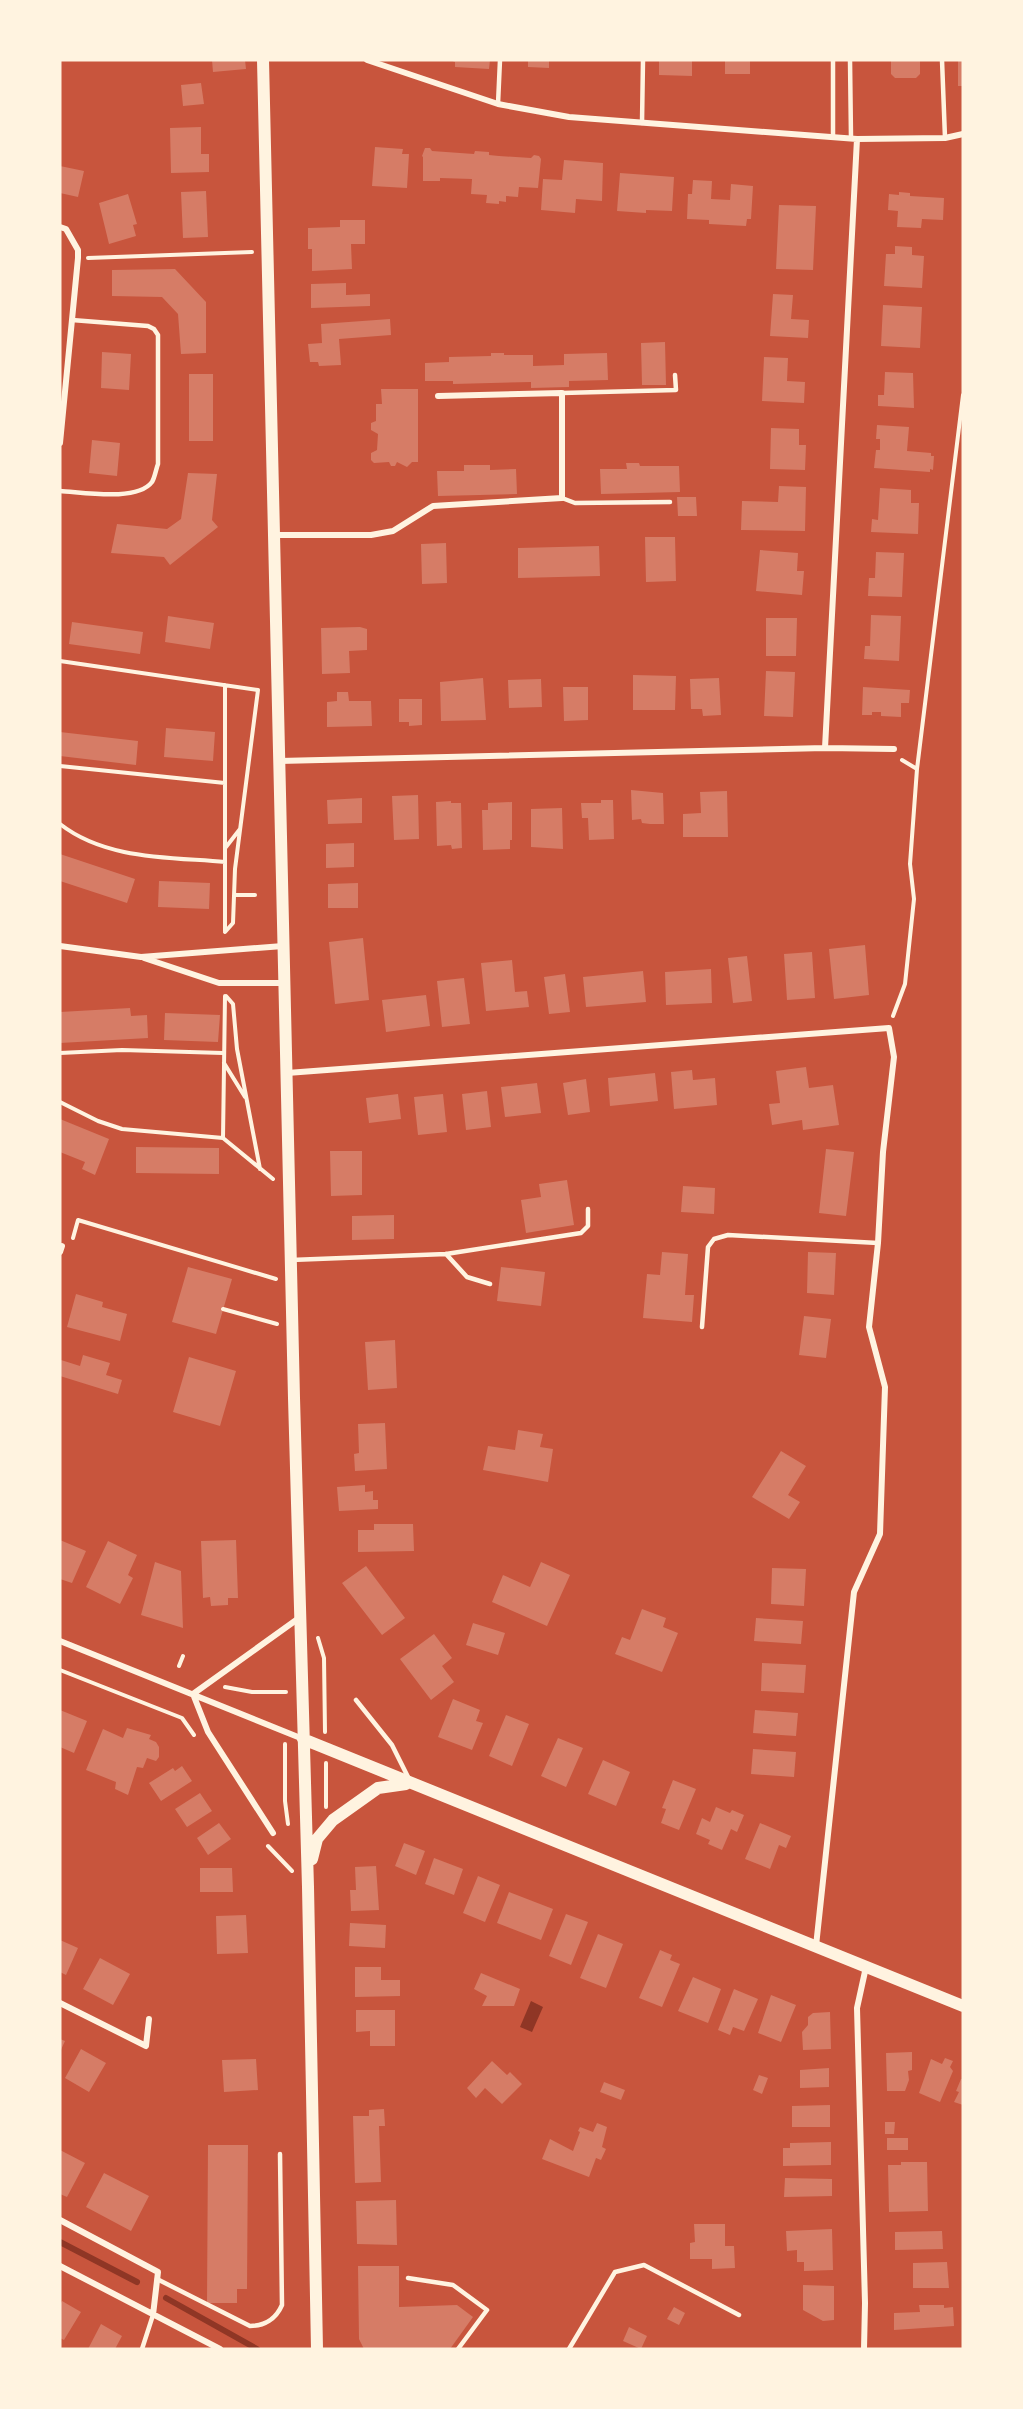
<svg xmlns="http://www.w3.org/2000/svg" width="1023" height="2409" viewBox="0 0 1023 2409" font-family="'Public Sans',sans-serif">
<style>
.water{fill:#8f3625}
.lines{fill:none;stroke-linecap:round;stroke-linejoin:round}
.stream{stroke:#8f3625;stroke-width:6}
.building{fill:#d67c66}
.path{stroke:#fff3e0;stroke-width:4}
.service{stroke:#fff3e0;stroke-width:4.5}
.minor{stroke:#fff3e0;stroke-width:6}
.secondary{stroke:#fff3e0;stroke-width:12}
</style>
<rect width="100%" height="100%" fill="#c8553d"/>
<path class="water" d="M531,2001L543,2007L532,2032L520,2027Z"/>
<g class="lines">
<path class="stream" d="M60,2242L137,2282
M166,2298L257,2349"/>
</g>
<path class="building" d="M212,60H245L246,69L213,72Z
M450,60H490L489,69L455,67V62Z
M528,60H549V68L528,67Z
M659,60H692V76L659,75Z
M725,60H750V74H725Z
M891,60H920V74L916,78H895L891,74Z
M958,60H963V86H958Z
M201,83L204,104L183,106L181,85Z
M201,127V154H209V172L171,173L170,128Z
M375,147L403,149L402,154H409L407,188L372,186Z
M425,148H430L432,151L474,154L475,151L489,152V155L499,156L531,158L534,155L539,156L541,159L538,188L519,187L518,197L506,196V202L499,201V204L486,203L487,195L471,194L472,179L440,178V181H423V157L422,156Z
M564,160L603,163L602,201L576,199L575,213L541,210L543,179L562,180Z
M60,166L84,171L78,197L60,193Z
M620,173L674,177L672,211L646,210V213L617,211Z
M693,180L712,181L711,199L730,200L731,184L753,186L751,219H747L746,226L709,224V220L687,219L688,194H692Z
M206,191L208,237L183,238L181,192Z
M899,192L910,193V196L944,198L943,220L922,219L921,228L897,227L898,211L888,210L889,194L899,195Z
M128,194L137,224L133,225L136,236L109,244L99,203Z
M779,205L816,206L813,270L776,269Z
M340,220H365V244H351L352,269L312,271V249H308V228L340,227Z
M895,246L912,247V255L924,256L922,288L884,286L886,254H895Z
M175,269L206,302V353L181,354L178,314L162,297L112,296V270Z
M346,283V295L370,294V306L311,308V284Z
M773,294L793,295L791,319L809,320L808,338L770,336Z
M883,305L922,307L920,348L881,346Z
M390,319L391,335L339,339L341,365L319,366L318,362H310L308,344L322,343L321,324Z
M665,342L666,385H642L641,343Z
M102,352L131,354L129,390L101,388Z
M491,353H504V355H533V366L564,365V354L607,353L608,380L569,381V387L531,388V382L453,384V381H425V363L449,362V357L491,356Z
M764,357L788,358L787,381L805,382L804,403L762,401Z
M885,372L913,373L914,408L878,406V395H884Z
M189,374H213V441H189Z
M381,389H418V462H412L407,467L397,462L395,466H391L389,462L374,463L371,460V453L377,450L378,434L371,430V423L376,421V404H382Z
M877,425L909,427L907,451L931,453V456H934L933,470L930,469V472L874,468L876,450H880V439H876Z
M771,428L799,429V445H806L805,470L770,469Z
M92,440L120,443L117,476L89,473Z
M626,463H639L640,466H679L680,492L601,494L600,469H627Z
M464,465H490V470L516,469L517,494L438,496L437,471H464Z
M188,473L217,474L212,520L218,527L170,565L164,557L111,553L117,524L167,529L181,519Z
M779,486L806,487L805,531L741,530L742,501L778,502Z
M880,488L911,490V503H919L918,534L871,532L872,519L878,520Z
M677,497H696L697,516H678Z
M645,537H675L676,581L646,582Z
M446,543L447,583L422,584L421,544Z
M599,546L600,576L518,578V548Z
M760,550L798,553L797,571H804L802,595L756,591Z
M876,552L904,553L902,597L868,596L869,578H875Z
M871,615L901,616L899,661L864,659L865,646H870Z
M168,616L214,623L210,649L165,642Z
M766,618H797L796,656H766Z
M72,622L143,632L140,654L69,644Z
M360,627L367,629V650L349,651L350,673L322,674L321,628Z
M766,671L795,672L793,717L764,716Z
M633,675L676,676L675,710H633Z
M483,678L486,720L441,721L440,682Z
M719,678L721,715L703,716L702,709H691L690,679Z
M541,679L542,707L509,708L508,680Z
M563,687H588V720L564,721Z
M863,687L910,690L909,703H901V717L881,716V712H872V715H862Z
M337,692H348L349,701H371L372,726L327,727V702L337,701Z
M399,699H422V725L409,726V722H399Z
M166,728L215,732L213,761L164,757Z
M60,732L138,741L136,765L60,756Z
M631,790L663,793L664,824H650L642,823L641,819L632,820Z
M727,791L728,837H683V814L701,813L700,792Z
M418,795L419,839L394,840L392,796Z
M362,798V823L328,824L327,800Z
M601,800H613L614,839L589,840L588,818H582L581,803H601Z
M451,801V803H461L462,848L452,849L451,845L437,846L436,802Z
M512,802V840H510V849L483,850L482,810H488V803Z
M562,808L563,849L531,847V809Z
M354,843V867L326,868V844Z
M60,854L135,879L127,903L60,881Z
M159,881L210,883L209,909L158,907Z
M358,883V908H328V884Z
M363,938L369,1000L335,1004L329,942Z
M865,945L869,995L834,999L829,949Z
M812,952L815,998L787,1000L784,954Z
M747,956L752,1001L733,1003L728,958Z
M512,960L515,992L527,991L529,1007L486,1011L481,963Z
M711,969L712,1003L666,1005L665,972Z
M643,971L646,1002L586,1007L583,977Z
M565,974L570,1012L549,1014L544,977Z
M464,978L470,1024L442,1027L437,981Z
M426,995L430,1026L386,1032L382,1000Z
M130,1008L131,1016L147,1015L148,1038L60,1043V1012Z
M165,1013L220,1015L218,1042L164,1040Z
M806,1067L809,1088L833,1085L839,1125L803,1130L802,1120L772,1125L769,1104L780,1103L776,1071Z
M692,1070L693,1080L715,1078L717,1105L674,1109L671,1072Z
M655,1073L658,1101L610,1106L608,1078Z
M586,1079L590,1112L568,1115L563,1083Z
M537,1083L541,1113L505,1117L501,1087Z
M487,1091L491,1127L466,1130L462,1094Z
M398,1094L401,1119L369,1123L366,1098Z
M443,1094L447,1132L418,1135L414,1097Z
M60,1119L109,1139L95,1175L82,1169L85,1162L60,1152Z
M136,1147L219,1148V1174L136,1173Z
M826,1149L854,1152L846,1216L819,1213Z
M330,1151H362V1195L331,1196Z
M567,1180L574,1225L526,1233L521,1200L541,1197L539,1184Z
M683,1186L715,1188L714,1214L681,1212Z
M394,1215V1239L352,1240V1216Z
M662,1252L688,1254L685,1295H694L692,1322L643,1318L647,1274L660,1275Z
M808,1252L836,1253L834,1295L807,1293Z
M188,1267L232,1279L216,1334L172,1322Z
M501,1267L545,1272L541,1306L497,1301Z
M76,1294L103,1302L102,1307L127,1314L120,1341L67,1327Z
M804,1316L831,1319L826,1358L799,1355Z
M395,1340L397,1388L368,1390L365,1342Z
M83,1355L110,1363L106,1375L122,1380L118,1394L60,1376L61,1360L80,1366Z
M189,1357L236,1371L220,1426L173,1412Z
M385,1423L387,1469L355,1471L354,1454L359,1453L358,1424Z
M518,1430L543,1434L540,1447L553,1449L548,1482L483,1470L488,1446L515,1450Z
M781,1451L806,1466L788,1495L800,1502L789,1519L752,1497Z
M365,1485V1492L373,1491V1500H378V1509L339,1511L337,1487Z
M374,1524H413L414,1551L358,1552V1530H374Z
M60,1540L86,1551L72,1583L60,1579Z
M236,1540L238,1598H228V1605L211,1606L210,1597L203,1598L201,1541Z
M108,1541L137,1555L128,1575L133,1578L120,1604L86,1587Z
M155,1562L181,1571L183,1628L141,1615Z
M541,1562L570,1575L547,1626L492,1602L503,1575L530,1587Z
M366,1566L405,1618L382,1635L342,1583Z
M772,1568L806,1569L804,1606L771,1604Z
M642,1609L666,1618L663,1627L678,1633L662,1672L615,1654L622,1637L630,1640Z
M756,1618L803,1621L801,1644L754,1641Z
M473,1623L505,1633L498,1655L466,1645Z
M434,1634L452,1658L442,1666L454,1682L431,1700L400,1659Z
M762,1663L806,1665L804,1693L761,1691Z
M453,1699L480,1710L476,1721L483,1723L472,1750L438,1737Z
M60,1710L87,1721L74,1753L60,1747Z
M755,1710L798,1713L796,1736L753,1733Z
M506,1715L529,1724L512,1766L489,1756Z
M127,1728L151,1735L149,1739L156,1742L159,1747V1757L156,1761L147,1758L143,1768L137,1767L128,1795L115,1789L116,1782L86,1770L103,1729L123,1738Z
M558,1738L583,1748L566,1787L541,1776Z
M753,1749L796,1752L794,1777L751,1774Z
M603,1760L630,1772L616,1806L588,1794Z
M182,1766L192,1781L161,1801L149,1783L173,1768L175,1771Z
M673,1780L696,1789L679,1830L661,1823L666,1809L662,1808Z
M200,1793L212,1811L187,1827L175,1809Z
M716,1807L730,1813L732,1810L744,1815L737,1832L731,1829L722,1850L708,1844L710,1840L696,1834L702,1818L710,1822Z
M219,1823L231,1839L208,1855L197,1838Z
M760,1823L791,1836L786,1848L779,1845L770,1869L745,1859Z
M404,1843L425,1851L416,1875L395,1866Z
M434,1858L463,1869L454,1895L425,1884Z
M376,1866L379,1910L351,1911L350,1890H356L355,1867Z
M200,1868H232L233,1892H200Z
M478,1876L500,1885L485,1922L463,1913Z
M509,1892L553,1909L541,1940L497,1923Z
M566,1914L588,1922L571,1965L549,1956Z
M246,1915L248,1953L217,1954L216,1916Z
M350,1923L386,1925L385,1948L349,1946Z
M598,1934L623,1944L606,1988L580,1978Z
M60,1940L78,1948L66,1975L60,1972Z
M660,1950L672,1955L670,1960L680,1964L662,2007L639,1998Z
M100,1958L130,1974L113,2005L83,1989Z
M355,1967H381V1980H400V1996L355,1997Z
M481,1973L520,1989L514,2006H482L487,1996L474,1989Z
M693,1977L721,1989L708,2023L678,2011Z
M734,1989L758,1999L744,2031L733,2027L730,2035L718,2030Z
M771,1995L796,2005L781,2042L758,2033Z
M356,2010H395V2046H370V2031L356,2032Z
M830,2012L831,2049L803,2050L802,2032L808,2025V2017L813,2013Z
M60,2039L65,2041L60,2052Z
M81,2049L106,2063L89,2092L65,2078Z
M912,2052V2070L908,2071L909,2080L905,2091H887L886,2053Z
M945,2058L953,2061L950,2067L953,2071L940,2102L919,2093L931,2059L942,2064Z
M256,2059L258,2090L224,2092L222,2060Z
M492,2061L507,2075L510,2072L522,2084L502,2104L485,2088L476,2098L467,2088Z
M829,2068V2087L800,2088V2070Z
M759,2075L768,2078L762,2094L753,2090Z
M961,2079H963V2105L954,2102L959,2092L956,2091Z
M604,2082L625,2090L621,2100L600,2092Z
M830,2105V2127H792V2106Z
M384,2109L385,2126H379L381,2182L355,2183L353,2116H369V2110Z
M885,2122H895L894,2134H885Z
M597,2123L607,2127L602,2147L606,2149L601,2160L596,2158L589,2177L542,2159L550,2139L573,2151L580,2132L578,2131L580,2127L593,2132Z
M887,2138H908V2150H887Z
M831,2142V2165L783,2166V2148H790V2143Z
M208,2145H248L247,2289H237V2303H207Z
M60,2150L85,2163L67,2197L60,2194Z
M901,2162H927L928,2211L889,2212L888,2165H901Z
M104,2173L149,2196L131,2231L86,2207Z
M785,2178L832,2179V2196L784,2197Z
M396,2200L397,2245L357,2244L356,2201Z
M694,2224H725V2246H734L735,2268L712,2269V2259H690V2243L695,2242Z
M832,2229L833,2270L804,2271V2262H797V2250L787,2251L786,2231Z
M942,2231L943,2249L895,2250V2232Z
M947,2262L949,2288H913V2263Z
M358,2266H399V2307L457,2305L473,2317L450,2349H364L359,2339Z
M803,2285L834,2286V2320L823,2321L803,2310Z
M62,2301L81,2312L64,2340L60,2338V2305Z
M919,2305H944V2308L953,2307L954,2326L894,2330V2313L920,2312Z
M674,2307L685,2313L679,2325L667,2319Z
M101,2324L122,2336L115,2349H88Z
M629,2327L647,2336L641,2349L623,2341Z"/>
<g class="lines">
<path class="path" d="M88,258L252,252
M60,661L258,690L235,869L233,923L225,932
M60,766L225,783
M917,769L963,395
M60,824C106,860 170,857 225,862
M226,847L240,829
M235,895H255
M225,931V685
M226,996L233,1004L237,1049L260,1169
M893,1016L905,984L914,899L910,864L917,769L902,760
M60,1053L122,1050L223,1053
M224,1063L245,1097
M60,1102L98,1121L122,1129L223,1138L273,1179
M223,1138L225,996
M73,1238L78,1220L276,1279
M223,1309L277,1324
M318,1638L324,1658L325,1732
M179,1666L183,1656
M60,1670L182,1718L194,1735
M225,1687L252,1692H286
M285,1744V1801L288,1824
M326,1763V1807
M268,1846L292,1871"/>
<path class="service" d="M833,60V137
M850,60L851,138
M942,60L945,138
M498,104L500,60
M642,123L643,60
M562,393L676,390L675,375
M60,491C82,492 137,502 152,482C155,477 156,469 158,464V335L154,329L148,326L72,320
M562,498L575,503L670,502
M446,1254L467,1277L490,1284
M291,1260L446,1254L581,1233L588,1226V1209
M702,1327L708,1247L714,1239L728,1235L878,1243
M356,1700L392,1745L409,1779
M408,2278L453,2285L487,2310L458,2349
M157,2279L250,2326C264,2326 276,2319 282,2305L280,2154
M142,2349L153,2315
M569,2349L615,2272L644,2265L739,2315"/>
<path class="minor" d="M367,60L498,104L569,117L857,139L945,138L963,134
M60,227L66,229L78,250V258L60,443
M274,535H371L393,531L433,506L562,498V393L438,396
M825,748L857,139
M279,761L825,748L894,749
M60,946L141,957L283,946
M144,958L219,983H285
M287,1073L889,1028L894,1057L883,1152L878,1243L869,1327L885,1387L880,1534L854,1592L816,1946
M60,1252L62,1246
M60,1641L303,1739
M193,1694L208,1732L273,1833
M193,1694L299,1618
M60,2003L146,2046L149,2019
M60,2220L158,2272L153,2315
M60,2266L220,2349
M864,2349L865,2303L857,2008L866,1967"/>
<path class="secondary" d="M263,60L294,1398L308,1887L317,2349
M303,1739L963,2006
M312,1859L317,1839L333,1820L378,1788L406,1784"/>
</g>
<rect width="1023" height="2409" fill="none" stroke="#fff3e0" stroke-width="123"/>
</svg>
